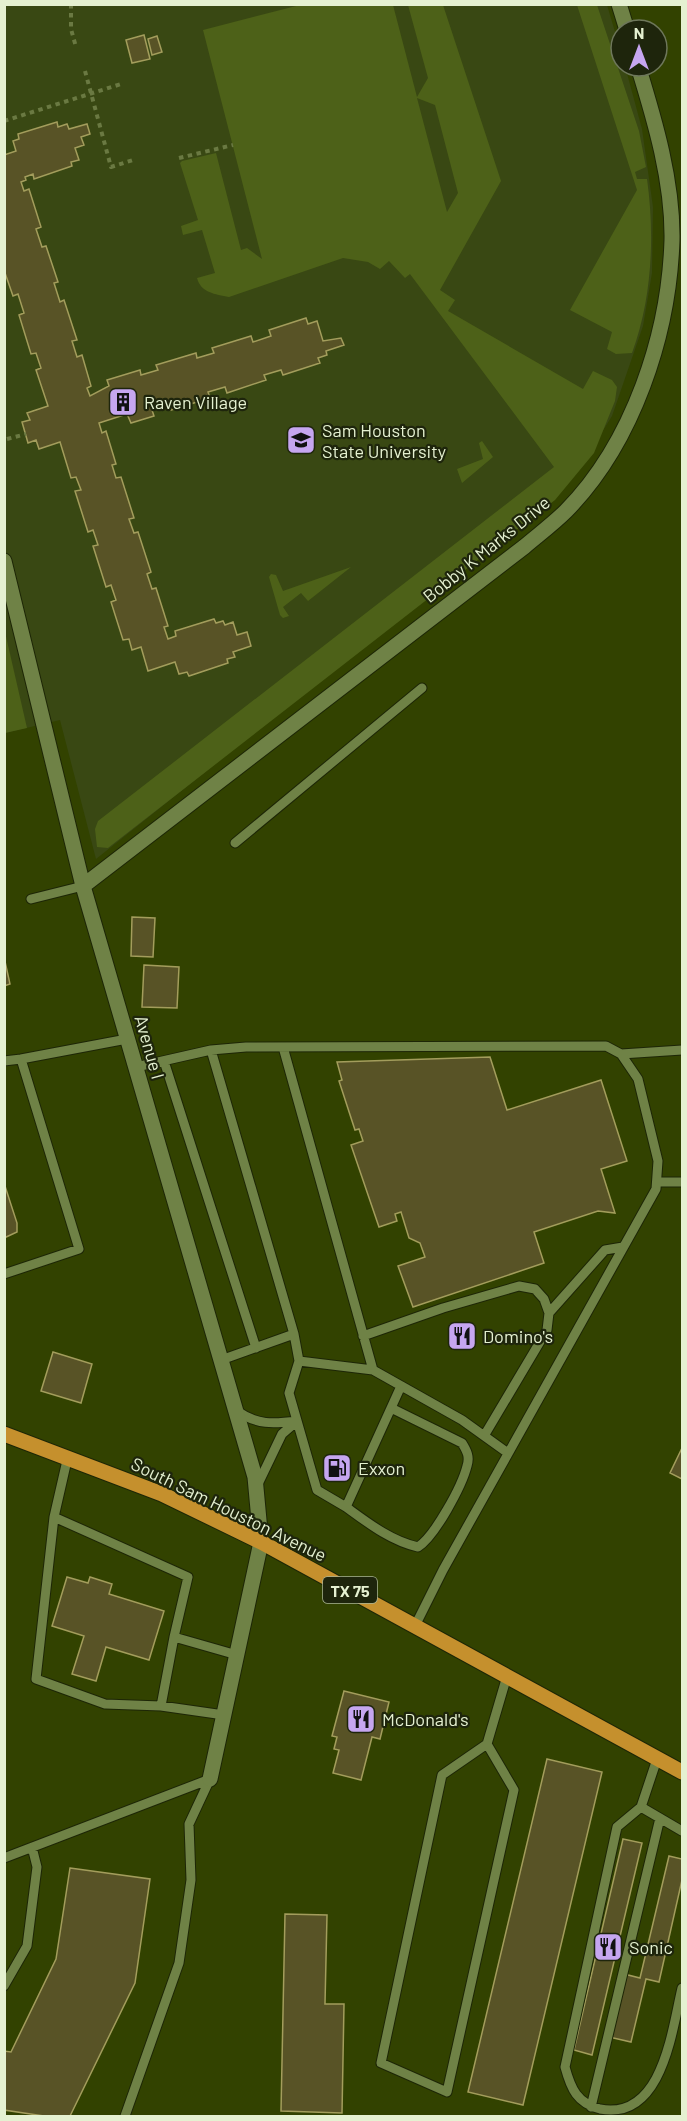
<svg xmlns="http://www.w3.org/2000/svg" width="687" height="2121" viewBox="0 0 687 2121" font-family="Barlow,sans-serif">
<style>
.built{fill:#394813}
.green{fill:#4d6118;fill-rule:evenodd}
.building{fill:#585326;stroke:#a39d5c;stroke-width:1.5}
.lines{fill:none;stroke-linecap:round;stroke-linejoin:round}
.service-casing{stroke:#1d2606;stroke-width:11}
.minor-casing{stroke:#1d2606;stroke-width:17}
.primary-casing{stroke:#1d2606;stroke-width:17}
.path{stroke:#6a7942;stroke-width:4;stroke-dasharray:4.5 4.5;stroke-linecap:butt}
.service{stroke:#6f8246;stroke-width:9}
.minor{stroke:#6f8246;stroke-width:15}
.primary{stroke:#c5902d;stroke-width:15}
.labels{text-anchor:middle;dominant-baseline:central;stroke-width:4.5;stroke-linejoin:round;paint-order:stroke}
.shield{fill:#1e250c;stroke:#a9b496;stroke-width:1.5}
.shield-label{font-size:16px;font-weight:bold;fill:#e5f1d1}
.poi-label{font-size:18px;fill:#e5f1d1;stroke:#1e250c;text-anchor:start}
.street-label{font-size:18px;fill:#e5f1d1;stroke:#1e250c}
</style>
<rect width="100%" height="100%" fill="#324200"/>
<path class="built" d="M4,5H607L621,52V66H625L642,129L653,207L652,273L643,326L612,416L582,464L555,493L96,859L60,720L5,733Z"/>
<path class="green" d="M300,5H393L417,97L428,78L408,5H443L501,181L440,290L455,300L448,311L583,389L593,371L612,380L617,387L615,401L594,453L555,500L108,848L97,847L95,829L98,821L554,467L410,274L405,278L389,261L380,269L368,262L343,258L229,297C215,294 201,293 197,278L215,273L202,230L183,235L181,226L198,220L180,163L182,161L216,153L241,250L247,248L262,259L203,30ZM417,98L435,105L458,193L447,212Z
M577,5H597L639,131L646,167L635,172L637,179H647C655,236 652,299 632,353L616,354L607,349L612,332L570,310L637,190Z
M482,441L493,457L462,483L457,469L483,459L479,443Z
M351,567L308,601L301,593L283,607L289,616L283,618L280,615L269,577L271,574L276,575L283,591Z
M5,632L27,728L5,733H4Z"/>
<path class="building" d="M144,35L150,59L132,63L126,40Z
M157,36L162,52L152,55L148,39Z
M57,122L58,127L67,124L69,129L87,124L90,134L81,137L84,145L75,148L79,160L71,162L72,166L34,179L33,174L25,177L26,180L21,182L24,191L29,189L41,227L36,229L42,247L46,246L58,282L54,283L60,302L64,300L77,340L72,341L77,357L82,355L91,386L87,388L90,396L109,386L107,380L140,370L141,375L158,370L156,365L196,353L197,358L214,353L212,348L251,336L253,342L271,336L269,330L306,318L308,324L317,321L323,341L341,338L344,345L326,351L327,355L318,358L320,363L283,375L281,370L264,375L266,380L227,393L225,387L208,392L210,398L171,410L169,405L152,410L154,416L131,423L127,414L99,423L102,433L106,431L116,464L112,465L116,478L121,477L134,518L129,519L134,533L138,532L151,572L147,574L152,589L156,588L168,626L164,627L168,639L176,636L175,631L214,619L216,623L223,621L225,625L233,622L237,635L247,632L251,646L233,652L235,657L227,659L228,663L189,676L187,672L179,674L175,662L148,671L141,647L132,650L129,639L123,640L111,602L116,600L111,585L106,587L93,546L98,545L93,530L88,532L75,491L81,490L76,477L71,478L60,442L39,449L36,440L28,443L22,422L30,420L27,413L48,406L36,370L41,368L36,353L31,354L19,315L24,313L18,294L13,296L4,270V155L16,151L13,141L19,139L18,134Z
M132,917L155,918L153,957L131,956Z
M4,957L10,984L4,986Z
M144,965L179,967L177,1008L142,1007Z
M490,1057L507,1110L601,1080L627,1161L601,1169L615,1213L598,1211L534,1232L544,1263L413,1307L398,1266L425,1257L420,1243L409,1238L401,1212L395,1214L397,1221L379,1227L351,1145L363,1141L359,1129L355,1130L339,1081L342,1080L337,1062Z
M4,1183L17,1223V1232L4,1238Z
M53,1352L92,1364L81,1403L41,1391Z
M682,1448V1479L670,1473Z
M67,1577L88,1583L90,1577L112,1584L109,1594L164,1611L149,1660L106,1647L96,1681L72,1674L84,1636L52,1626Z
M344,1691L389,1702L380,1739L372,1737L361,1780L333,1773L339,1750L334,1749L337,1737L332,1736Z
M547,1759L602,1772L523,2105L468,2092Z
M623,1839L642,1843L592,2055L574,2050Z
M669,1856L682,1859V1880L659,1982L646,1979L631,2042L609,2037L624,1974L640,1978Z
M70,1868L150,1879L135,1983L70,2116H44L4,2110V2051L11,2052L56,1959Z
M285,1914L327,1915L325,2004H344L342,2113L281,2111Z"/>
<g class="lines">
<g class="service-casing">
<path id="service" d="M235,843L422,688
M31,899L83,886
M283,1047L373,1370
M211,1050L294,1334
M621,1054L682,1050
M21,1059L127,1039
M4,1061L21,1059L79,1249L4,1274
M164,1061L256,1348
M136,1067L211,1050L246,1047L606,1046L621,1054L638,1079L658,1161L656,1189L443,1570L415,1626
M657,1182H682
M549,1313L605,1250L623,1247
M363,1336L443,1308L519,1286L535,1289L544,1299L549,1313L547,1330L484,1436
M221,1360L294,1334L299,1361L373,1370L462,1420L508,1453
M299,1361L289,1393L317,1490L346,1507L401,1386
M237,1411C257,1425 273,1424 297,1421
M68,1456L54,1517L188,1577L174,1637L237,1655
M258,1484L282,1434L297,1421
M346,1507C368,1523 391,1541 418,1547C435,1536 462,1486 467,1466C470,1457 467,1451 462,1443L391,1408
M54,1517L36,1679L105,1704L161,1706L224,1715
M161,1706L174,1637
M487,1744L514,1790L447,2092L381,2063L442,1775L487,1744L507,1676
M657,1759L641,1807L617,1827L565,2067C571,2089 577,2103 600,2109C663,2121 672,2029 682,1988
M641,1807L682,1831
M4,1858L210,1779
M4,1986L27,1946L37,1867L32,1847
M591,2107L660,1818
M125,2116L179,1963L191,1880L189,1824L210,1779"/>
</g>
<g class="minor-casing">
<path id="minor" d="M619,4L627,30
M4,561L83,886L255,1477L261,1542L210,1779
M83,886L524,547C538,535 553,524 566,511C633,443 669,335 672,240C673,182 655,121 638,66"/>
</g>
<g class="primary-casing">
<path id="primary" d="M4,1434L162,1494L261,1542L682,1772"/>
</g>
<path class="path" d="M71,4V29L76,47
M298,4V6
M85,71L111,167L133,160
M4,121L121,84
M179,158L233,145
M7,439L26,434"/>
<use href="#service" class="service"/>
<use href="#minor" class="minor"/>
<use href="#primary" class="primary"/>
</g>
<defs>
<g id="building-square" transform="scale(1.5)"><rect x="-9" y="-9" width="18" height="18" rx="4" fill="#c6a6f0" stroke="#1e250c"/><path d="M-4-6H4V6H1V3H-1V6H-4ZM-2.5-4.3h1.7v1.8h-1.7ZM.8-4.3h1.7v1.8H.8ZM-2.5-1h1.7V.8h-1.7ZM.8-1h1.7V.8H.8Z" fill="#111"/></g>
<g id="university-square" transform="scale(1.5)"><rect x="-9" y="-9" width="18" height="18" rx="4" fill="#c6a6f0" stroke="#1e250c"/><path d="M0-5L7-2L0 1L-7-2ZM-4 1L0 2.5L4 1V4Q0 6-4 4Z" fill="#111"/></g>
<g id="restaurant-square" transform="scale(1.5)"><rect x="-9" y="-9" width="18" height="18" rx="4" fill="#c6a6f0" stroke="#1e250c"/><path d="M-5-6h1v4h1v-4h1v4h1v-4h1v5L-1.5 .5V6h-2V.5L-5-1ZM5-6V6H3V1.5H1.5Q1.5-4 5-6Z" fill="#111"/></g>
<g id="fuel-square" transform="scale(1.5)"><rect x="-9" y="-9" width="18" height="18" rx="4" fill="#c6a6f0" stroke="#1e250c"/><path d="M-5.5-6h7V0h2V4h1.3V-2.5L3-4.5l.8-.8L6-3V5H2.5V1h-1V6h-7ZM-4.2-4.7v3.2H.2V-4.7Z" fill="#111"/></g>
</defs>
<g fill-rule="evenodd">
<use href="#building-square" x="123" y="402"/>
<use href="#university-square" x="301" y="440"/>
<use href="#restaurant-square" x="462" y="1336"/>
<use href="#fuel-square" x="337" y="1468"/>
<use href="#restaurant-square" x="361" y="1719"/>
<use href="#restaurant-square" x="608" y="1947"/>
</g>
<g class="labels">
<rect class="shield" x="323" y="1577" width="54" height="26" rx="4.5"/>
<g class="shield-label">
<text x="350" y="1590">TX 75</text>
</g>
<g class="poi-label">
<text x="144" y="402">Raven Village</text>
<text x="322" y="430">Sam Houston<tspan x="322" dy="21">State University</tspan></text>
<text x="483" y="1336">Domino's</text>
<text x="358" y="1468">Exxon</text>
<text x="382" y="1719">McDonald's</text>
<text x="629" y="1947">Sonic</text>
</g>
<g class="street-label">
<text transform="translate(486 549) rotate(-39)">Bobby K Marks Drive</text>
<text transform="translate(150 1047) rotate(74)">Avenue I</text>
<text transform="translate(229 1509) rotate(26)">South Sam Houston Avenue</text>
</g>
</g>
<rect width="687" height="2121" fill="none" stroke="#e5f1d1" stroke-width="12"/>
<g transform="translate(639 48)"><circle r="28" fill="#1e250c" stroke="#6e775b" stroke-width="1.5"/>
<path d="M0-4.5L10 22L0 15L-10 22Z" fill="#c6a6f0"/>
<text y="-9" font-size="16" font-weight="bold" text-anchor="middle" fill="#e5f1d1">N</text>
</g>
</svg>
